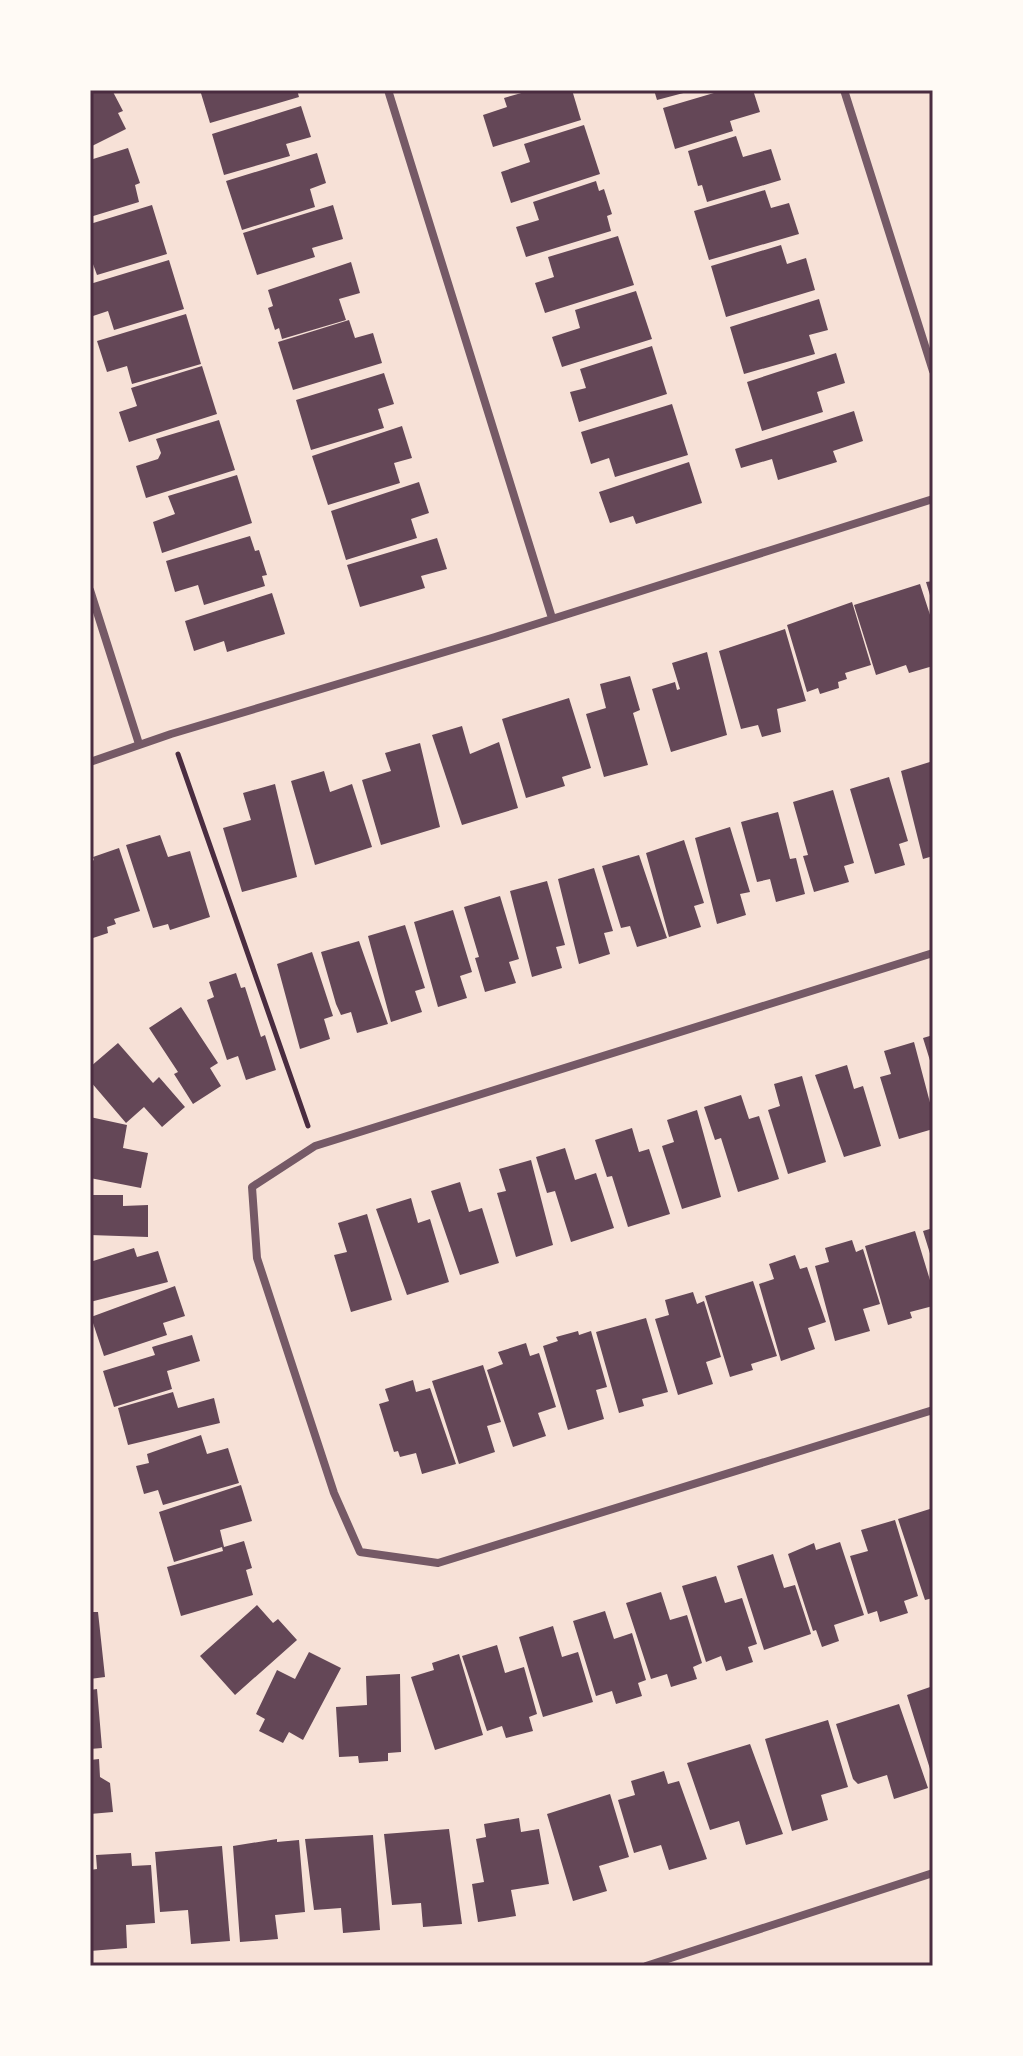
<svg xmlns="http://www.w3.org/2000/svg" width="1023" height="2056" viewBox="0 0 1023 2056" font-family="'Nunito Sans',sans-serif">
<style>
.building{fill:#644757}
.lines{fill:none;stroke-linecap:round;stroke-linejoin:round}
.path{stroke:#4a2c40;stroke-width:5}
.minor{stroke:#755966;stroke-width:8}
.neatline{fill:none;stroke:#4a2c40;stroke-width:3}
</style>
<rect width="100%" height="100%" fill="#f7e1d7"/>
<path class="building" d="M90,90H112L123,111L118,113L126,129L90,147Z
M200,90H297L299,97L210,123Z
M532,90H572L581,120L493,147L483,115L507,107L504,98Z
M654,90H691V91L657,100Z
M724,90H753L760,112L730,121L733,131L675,149L663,108Z
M301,106L311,137L286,144L290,156L224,175L212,134Z
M584,125L600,174L511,203L501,172L530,162L524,144Z
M736,136L743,157L771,149L781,180L707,202L702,185L698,186L688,151Z
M128,148L140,183L135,185L139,202L90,217V160Z
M317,153L326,183L310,189L315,207L242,230L226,181Z
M596,181L599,191L604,189L612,214L607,216L611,231L526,257L516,227L539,220L533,202Z
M765,190L771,208L789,203L799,234L709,260L694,211Z
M152,205L167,254L97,275L90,256V224Z
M333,205L343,239L312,248L315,257L257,275L243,233Z
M618,236L634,285L545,313L535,283L554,277L548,257Z
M781,245L787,264L806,258L815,290L726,317L711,266Z
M169,260L184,309L114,330L108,311L90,317V284Z
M351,262L360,293L339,299L346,320L282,339L279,328L275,330L268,308L273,306L268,290Z
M636,291L652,339L562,367L552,337L580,328L575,310Z
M819,299L828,330L809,335L815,354L744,374L730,327Z
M186,314L201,364L132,384L127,366L107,372L97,341Z
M349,320L355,338L373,333L382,363L293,390L278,342Z
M652,346L667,394L579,422L570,392L586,388L580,369Z
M836,353L845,383L817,392L823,412L762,431L747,382Z
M202,366L217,414L129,442L119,412L137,406L131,388Z
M384,373L394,404L378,409L384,428L311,450L296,400Z
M672,404L688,455L615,477L609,458L591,464L581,432Z
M854,411L863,441L833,451L837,462L778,480L772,459L741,468L735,449Z
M219,420L235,470L146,498L136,466L158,459L161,453L156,439Z
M402,426L412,458L394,463L400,483L328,505L312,456Z
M689,462L702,503L636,524L633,516L610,523L599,492Z
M237,475L252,523L162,553L153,522L175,514L168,496Z
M419,482L429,513L411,519L417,538L346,560L331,511Z
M250,536L255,551L259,550L267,575L262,576L265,586L204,605L198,585L175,592L166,561Z
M437,538L447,569L421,576L425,588L360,607L347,565Z
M933,581V602H932L926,582Z
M920,584L933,624V666L909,673L906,665L876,675L854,605Z
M272,593L285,634L227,652L224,641L194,651L185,621Z
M852,602L871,665L845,673L847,679L838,682L839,688L820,694L818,688L807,692L787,625Z
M785,629L806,701L777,709L781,732L762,737L758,725L741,729L719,651Z
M707,652L727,735L671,752L652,689L675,682L677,690L680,689L672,663Z
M630,676L640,710L633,713L648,765L604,777L586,714L606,708L600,684Z
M569,698L591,768L562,777L565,786L526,798L502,719Z
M462,726L470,754L499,742L518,808L462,825L432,735Z
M420,743L440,827L381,845L362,780L391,771L385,753Z
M933,761V856L923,859L901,771Z
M324,771L330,792L352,784L372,847L315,865L291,781Z
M889,777L908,841L899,844L905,865L875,874L850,789Z
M275,784L297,877L242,892L223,828L251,820L243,793Z
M833,790L854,863L844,866L849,882L814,892L803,856L808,855L793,802Z
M778,812L790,859L796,858L805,894L776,902L770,879L757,882L741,822Z
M730,827L750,892L740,894L746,915L717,924L695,838Z
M160,835L168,857L190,851L210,917L170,930L168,924L153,928L126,845Z
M684,840L704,903L694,906L701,927L669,937L646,853Z
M119,848L140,911L114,919L116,924L107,927L108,933L90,939V862L94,860L93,857Z
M639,855L667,938L637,947L630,926L621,928L602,866Z
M594,868L613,931L604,933L610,954L579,964L558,879Z
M547,881L565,945L556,947L562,968L532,977L510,891Z
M500,896L519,959L509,962L516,983L485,992L475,958L479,957L464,907Z
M453,910L472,972L460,976L467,998L438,1007L414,922Z
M405,925L425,988L415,991L422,1012L391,1022L368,936Z
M359,941L388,1024L357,1033L351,1012L341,1015L336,1004L321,952Z
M312,952L333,1016L324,1019L330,1039L300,1049L277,964Z
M236,973L241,988L245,987L261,1037L265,1035L276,1070L246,1080L238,1056L227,1060L207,1000L214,997L209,982Z
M181,1007L218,1063L210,1068L221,1086L193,1104L174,1074L178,1072L149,1028Z
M933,1035V1067H932L923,1038Z
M914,1042L933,1114V1129L899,1139L880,1077L891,1074L884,1051Z
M118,1043L153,1083L159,1077L185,1107L162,1127L144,1107L126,1123L90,1081V1067Z
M847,1065L854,1089L863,1086L881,1146L844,1157L815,1075Z
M802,1076L826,1162L788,1174L768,1110L780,1106L774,1084Z
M741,1095L749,1119L759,1116L779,1179L738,1192L721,1138L715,1140L704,1107Z
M697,1110L721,1197L682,1209L662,1146L674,1142L667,1120Z
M90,1117L127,1125L123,1148L148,1153L141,1188L90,1178Z
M632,1128L639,1152L649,1149L670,1214L628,1227L612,1176L607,1177L595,1140Z
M565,1148L575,1180L596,1173L614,1228L571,1242L555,1191L547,1193L536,1157Z
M531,1160L553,1245L516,1257L497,1193L506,1191L499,1169Z
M460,1182L469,1212L482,1208L499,1263L460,1275L431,1191Z
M90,1195H123V1206L148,1205V1237L90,1235Z
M411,1198L418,1223L430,1219L449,1282L407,1295L376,1209Z
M367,1214L392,1300L351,1312L334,1255L347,1252L338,1223Z
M933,1228V1260H932L923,1231Z
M915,1231L933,1290V1306L910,1312L912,1318L888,1325L865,1246Z
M852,1240L856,1252L863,1249L880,1304L863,1309L870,1331L835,1341L815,1266L829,1262L825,1248Z
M134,1248L137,1257L158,1251L168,1282L90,1302V1262Z
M795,1255L800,1269L807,1267L826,1322L808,1328L815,1349L781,1361L759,1284L774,1279L769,1264Z
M753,1281L777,1356L751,1364L753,1370L730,1377L705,1296Z
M175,1286L185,1316L163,1323L167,1335L104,1356L91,1317Z
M693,1292L697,1304L704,1301L721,1357L706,1362L713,1384L678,1395L655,1319L669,1315L665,1300Z
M646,1318L668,1392L642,1399L644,1406L619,1413L596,1332Z
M578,1331L579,1335L591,1331L607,1387L596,1390L604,1419L568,1430L543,1346L558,1341L556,1337Z
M192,1335L200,1361L167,1371L172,1389L114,1407L103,1371L155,1355L152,1347Z
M526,1343L530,1356L539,1353L556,1407L538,1413L546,1436L513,1447L487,1370L503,1364L498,1352Z
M483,1365L501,1422L487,1426L495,1452L459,1464L432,1381Z
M413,1380L416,1392L430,1388L456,1464L422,1474L416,1453L400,1457L398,1451L394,1452L379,1404L389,1401L385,1389Z
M173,1392L178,1408L214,1398L220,1423L128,1445L118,1408Z
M201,1435L207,1454L228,1448L239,1483L163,1505L158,1490L144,1494L136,1466L149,1463L147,1454Z
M241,1485L252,1521L220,1530L224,1547L244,1541L252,1568L246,1570L253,1595L181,1616L167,1567L223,1551L222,1547L174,1562L159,1512Z
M933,1508V1598L925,1600L898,1519Z
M895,1520L918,1596L904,1601L908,1613L880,1622L877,1611L868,1614L850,1556L868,1551L861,1530Z
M840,1542L864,1615L834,1625L839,1641L822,1647L816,1630L813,1631L788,1554L814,1543L816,1550Z
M773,1554L784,1588L795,1585L811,1634L764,1650L737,1566Z
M716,1576L725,1603L742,1598L757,1644L748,1647L753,1662L726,1671L721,1656L706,1662L682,1586Z
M661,1592L670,1620L687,1615L702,1663L693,1667L697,1679L671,1687L667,1674L651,1679L626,1603Z
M257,1605L273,1623L278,1619L297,1640L235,1695L200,1656Z
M605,1611L614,1639L632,1633L646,1680L638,1683L642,1696L616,1704L612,1691L596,1696L573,1621Z
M90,1612H98L105,1677L90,1679Z
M553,1626L562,1657L578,1652L593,1702L543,1717L519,1637Z
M497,1645L505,1673L524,1667L537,1714L529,1717L533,1731L506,1738L502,1726L487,1731L462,1656Z
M309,1652L341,1668L303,1740L289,1732L283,1743L259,1731L265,1719L256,1714L277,1670L295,1679Z
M459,1654L483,1735L435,1750L411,1677L434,1670L432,1663Z
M400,1674L401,1752L388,1753V1761L359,1763L358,1756L339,1757L336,1707L367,1705L366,1676Z
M933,1686V1769H930L907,1695Z
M97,1689L102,1748L90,1749V1690Z
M899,1704L928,1788L894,1799L887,1775L858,1784L853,1779L836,1724Z
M828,1720L848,1787L821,1795L828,1820L792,1831L765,1739Z
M750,1744L783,1834L746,1845L739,1821L710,1830L687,1763Z
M99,1759L100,1777L110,1783L113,1812L90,1814V1760Z
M664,1771L668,1784L679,1781L707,1859L669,1870L661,1845L634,1853L618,1800L635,1795L631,1781Z
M610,1794L629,1857L599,1866L607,1891L573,1901L547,1814Z
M519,1818L521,1832L539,1829L549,1884L511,1890L516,1916L478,1922L472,1884L484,1882L476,1839L486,1837L484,1824Z
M449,1829L462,1924L423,1927L421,1903L392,1905L384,1834Z
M373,1835L380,1930L343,1933L341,1908L314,1910L305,1839Z
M277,1839V1842L299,1840L305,1912L275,1915L278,1939L240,1942L233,1846Z
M222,1846L230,1941L191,1944L188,1910L160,1912L155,1852Z
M131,1853L132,1866L151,1865L155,1923L126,1925L127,1948L90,1951V1870L97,1869L96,1855Z"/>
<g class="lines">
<path class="path" d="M178,754L308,1126"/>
<path class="minor" d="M388,90L552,618
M844,90L933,371
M90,590L139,744
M90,762L171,734L495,637L933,499
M933,953L315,1146L252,1187L257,1258L334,1493L360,1552L438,1563L933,1410
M646,1966L933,1873"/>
</g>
<rect width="1023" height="2056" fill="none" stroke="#fffaf5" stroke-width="184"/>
<rect x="92" y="92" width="839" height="1872" class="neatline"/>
</svg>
